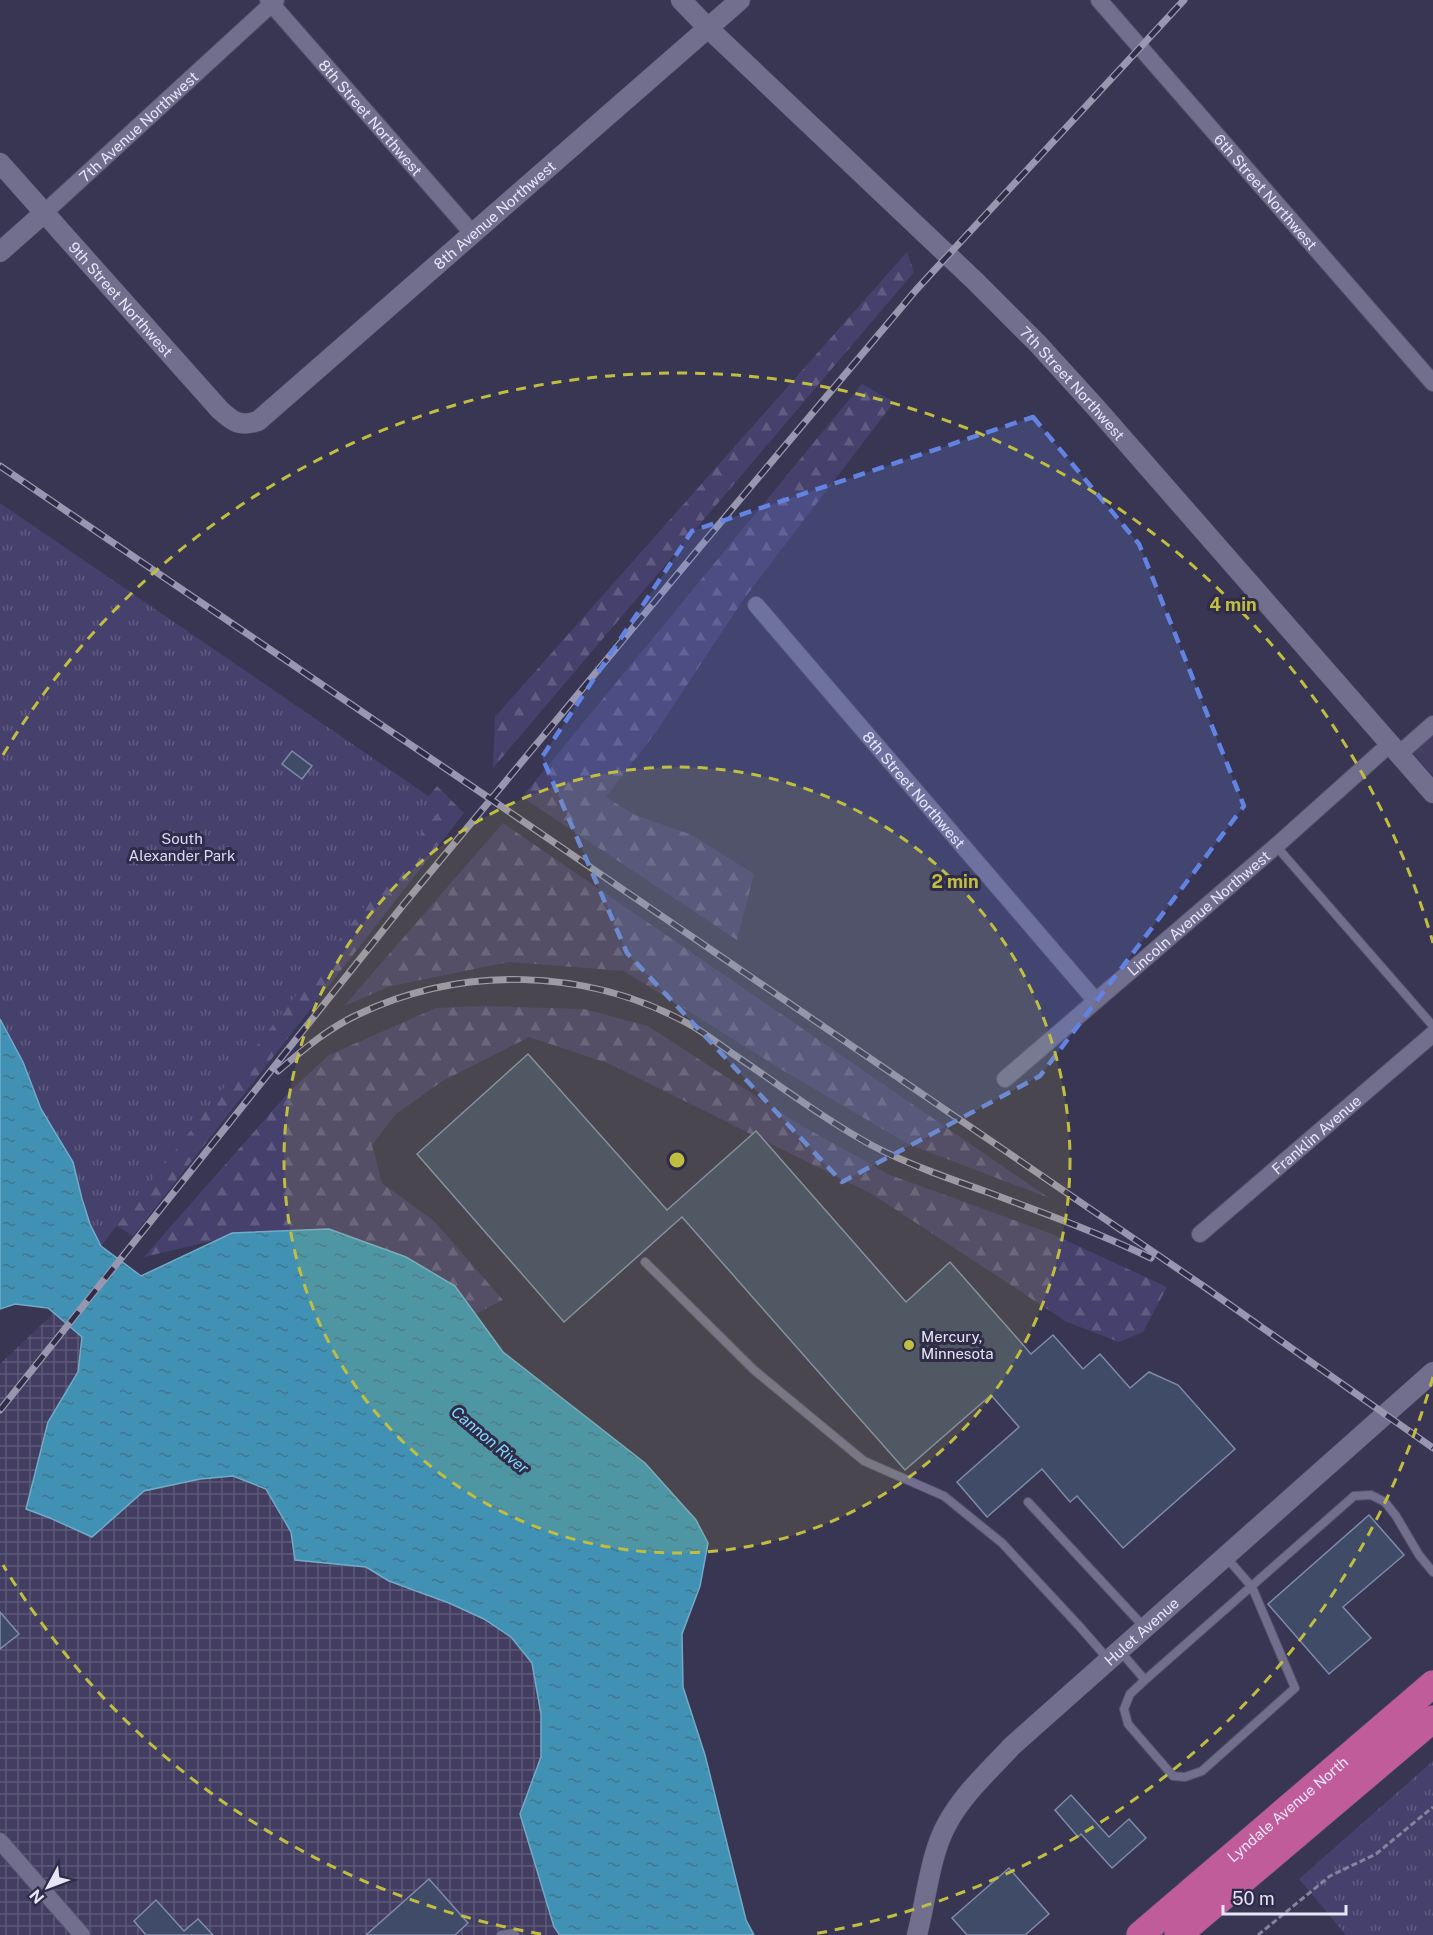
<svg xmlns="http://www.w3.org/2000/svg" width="1433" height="1935" viewBox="0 0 1433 1935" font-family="'Public Sans',sans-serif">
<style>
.built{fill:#423d61}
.industrial{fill:url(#industrial-grid)}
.forest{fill:url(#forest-firs)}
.park{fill:url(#park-tufts)}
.water{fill:url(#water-ripples);stroke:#72aac8;stroke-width:1.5}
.building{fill:#404b68;stroke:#7f8bab;stroke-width:1.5}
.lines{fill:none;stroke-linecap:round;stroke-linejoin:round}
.service-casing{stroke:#54516a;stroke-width:10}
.minor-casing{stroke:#54516a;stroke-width:18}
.tertiary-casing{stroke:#54516a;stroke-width:21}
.trunk-casing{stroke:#54516a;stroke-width:28}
.path{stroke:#85839b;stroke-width:3;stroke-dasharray:6 3;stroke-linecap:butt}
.service{stroke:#716e8e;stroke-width:8}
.minor{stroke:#716e8e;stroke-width:16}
.tertiary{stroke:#716e8e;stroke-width:20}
.trunk{stroke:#c15c9a;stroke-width:27}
.rail-casing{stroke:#9997af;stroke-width:7}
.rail{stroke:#2f2c48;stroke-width:4.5;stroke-dasharray:14;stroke-linecap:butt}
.marked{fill:#6383e3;fill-opacity:0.2;stroke:#6383e3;stroke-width:4.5;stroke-dasharray:12 8;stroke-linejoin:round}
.ring{fill:none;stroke:#c0be41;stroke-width:3;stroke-dasharray:10 8}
.poi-dot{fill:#c0be41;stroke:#2f2c48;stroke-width:2}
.labels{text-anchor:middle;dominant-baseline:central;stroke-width:6;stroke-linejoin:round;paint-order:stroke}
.street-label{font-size:15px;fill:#e6e5f8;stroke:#2f2c48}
.park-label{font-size:15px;fill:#dcd9fd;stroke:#2f2c48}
.poi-label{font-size:15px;fill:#e6e5f8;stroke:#2f2c48;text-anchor:start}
.water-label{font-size:16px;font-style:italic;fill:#82d8fe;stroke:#2f2c48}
.centre{fill:#c0be41;stroke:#2f2c48;stroke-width:3}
.ring-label{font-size:18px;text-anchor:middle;font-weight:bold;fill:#c0be41;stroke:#2f2c48;stroke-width:6;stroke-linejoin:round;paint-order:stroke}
</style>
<defs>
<pattern id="industrial-grid" width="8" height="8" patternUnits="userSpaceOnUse" patternTransform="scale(1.5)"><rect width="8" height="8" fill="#423d61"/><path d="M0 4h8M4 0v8" fill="none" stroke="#5d5978"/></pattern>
<pattern id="forest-firs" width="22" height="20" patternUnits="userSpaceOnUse" patternTransform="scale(1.5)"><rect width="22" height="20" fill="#46406c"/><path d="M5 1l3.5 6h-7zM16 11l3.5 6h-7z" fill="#615b82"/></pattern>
<pattern id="park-tufts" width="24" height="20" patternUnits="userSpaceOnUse" patternTransform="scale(1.5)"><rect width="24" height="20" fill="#46406c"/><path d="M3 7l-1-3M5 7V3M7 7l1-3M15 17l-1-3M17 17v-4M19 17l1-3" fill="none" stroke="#615b82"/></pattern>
<pattern id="water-ripples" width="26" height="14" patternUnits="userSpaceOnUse" patternTransform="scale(1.5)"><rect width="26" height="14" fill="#4091b3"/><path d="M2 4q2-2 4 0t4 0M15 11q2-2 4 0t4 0" fill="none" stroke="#42768e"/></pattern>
</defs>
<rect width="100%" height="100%" fill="#393653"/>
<path class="built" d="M1433,733V776L1412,752Z"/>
<path class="industrial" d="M77,1291L503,1522L664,1935H0V1364Z"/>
<path class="forest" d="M907,252L914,272L493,768L495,717Z
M862,384L894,402L743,600L656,732L606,797L635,815L692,835L754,874L737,940L522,797Z
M437,786L464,813L133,1236L117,1226L106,1206Z
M503,823L1049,1198L908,1144L784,1071L624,971L509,962L391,986L344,1006Z
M486,1006L584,1009L648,1026L797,1123L890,1175L1052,1234L1167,1287L1143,1332L1119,1342L1067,1322L872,1194L610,1064L529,1037L441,1082L396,1114L372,1145L382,1183L434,1221L503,1300L475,1314L406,1257L329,1229L216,1240L144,1257L288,1093L329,1055L436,1008Z"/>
<path class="park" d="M0,503L443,806L101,1246L90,1224L82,1199L73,1162L41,1109L23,1062L0,1019Z
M1433,1761V1935H1346L1299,1879Z"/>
<path class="water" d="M0,1019L23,1062L41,1109L73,1162L82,1199L90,1224L101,1246L141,1276L232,1233L329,1229L406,1257L455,1286L503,1352L645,1463L696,1520L708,1543L700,1586L682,1634L683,1687L705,1755L746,1920L754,1935H560L554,1927L520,1814L541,1757V1714L532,1663L511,1637L484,1619L449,1603L389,1581L366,1567L295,1560L291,1532L266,1489L233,1476L200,1479L144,1491L92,1537L50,1518L26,1509L48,1422L78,1372L82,1337L48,1308L15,1304L0,1309Z"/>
<path class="building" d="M292,751L312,766L302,779L282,764Z
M528,1054L667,1210L756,1131L906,1302L950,1262L1031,1354L1053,1335L1083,1369L1100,1354L1130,1388L1149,1372L1178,1385L1235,1449L1123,1548L1077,1496L1070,1502L1042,1469L987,1517L957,1482L1019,1427L991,1395L905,1470L682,1217L564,1322L417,1154Z
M1369,1515L1404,1555L1343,1607L1371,1638L1329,1674L1268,1604Z
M0,1612L19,1634L0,1649Z
M1071,1795L1109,1837L1129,1819L1146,1838L1112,1868L1081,1834L1078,1837L1055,1810Z
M1009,1868L1049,1914L1025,1935H967L952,1918Z
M429,1879L468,1923L455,1935H366Z
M156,1900L184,1931L198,1919L213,1935H146L134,1921Z"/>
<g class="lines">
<g class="service-casing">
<path id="service" d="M1276,846L1433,1026
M645,1262L754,1370L864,1461L944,1496L1002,1543L1080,1627L1108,1659
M1028,1502L1145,1628
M1226,1557L1252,1587L1295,1688L1202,1771L1185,1777L1173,1776L1128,1724L1124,1709L1130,1694L1145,1680L1354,1496L1371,1495L1385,1502L1396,1516L1419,1555L1433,1572
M1120,1651L1145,1680
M501,1935L513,1933L515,1935"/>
</g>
<g class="minor-casing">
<g id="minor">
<path id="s1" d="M268,0L473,234"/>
<path id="s2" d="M1099,0L1433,383"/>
<path id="s3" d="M44,213L276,0"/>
<path id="s4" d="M756,605L1095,1000"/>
<path d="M1399,754L1433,724"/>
<path id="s5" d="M1005,1079L1276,846L1390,744"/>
<path id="s6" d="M1200,1234L1433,1034"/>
<path d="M0,1841L82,1935"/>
</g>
</g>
<g class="tertiary-casing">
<g id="tertiary">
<path id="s7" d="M681,0L708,28L974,280L1038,344L1098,410L1433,793"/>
<path id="s8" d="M0,163L220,410C233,422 240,427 258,421L740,0"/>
<path d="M0,252L44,213"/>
<path id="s9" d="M917,1935C926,1901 930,1854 947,1824C963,1794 989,1771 1012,1746L1433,1372"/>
</g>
</g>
<g class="trunk-casing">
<g id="trunk">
<path id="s10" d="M1140,1935L1433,1684"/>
<path d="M1178,1935L1433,1719"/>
</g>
</g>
<path class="path" d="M1258,1935L1330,1876L1376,1854L1433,1807"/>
<use href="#service" class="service"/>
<use href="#minor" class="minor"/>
<use href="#tertiary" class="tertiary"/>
<use href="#trunk" class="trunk"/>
<g class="rail-casing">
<path id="rail" d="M0,466L492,800L1206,1288L1433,1448
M278,1071C303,1050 327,1029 357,1015C461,965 586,968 687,1023C704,1032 720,1045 736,1056C781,1086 825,1120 873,1146C910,1165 950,1179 990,1193C1044,1213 1099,1233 1151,1258
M0,1410L404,904L700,547L916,290L1184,0"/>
</g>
<use href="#rail" class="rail"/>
</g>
<path class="marked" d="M1033,417L1139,544L1244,806L1040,1076L842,1182L627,953L542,757L692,531Z"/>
<circle cx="677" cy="1160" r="393" fill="#c0be41" fill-opacity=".12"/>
<g class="ring">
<circle cx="677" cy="1160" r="393"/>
<path d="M1433 1377A786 786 0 0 1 813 1934M541 1934A786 786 0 0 1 3 1565M3 755A786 786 0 0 1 1433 943"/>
</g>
<circle class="poi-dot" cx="909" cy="1345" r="6"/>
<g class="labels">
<g class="street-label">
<text stroke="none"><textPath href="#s1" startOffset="156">8th Street Northwest</textPath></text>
<text stroke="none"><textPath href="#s3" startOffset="128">7th Avenue Northwest</textPath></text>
<text stroke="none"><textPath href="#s2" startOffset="254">6th Street Northwest</textPath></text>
<text stroke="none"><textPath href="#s8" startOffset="687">8th Avenue Northwest</textPath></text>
<text stroke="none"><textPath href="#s8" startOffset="182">9th Street Northwest</textPath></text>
<text stroke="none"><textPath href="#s7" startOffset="548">7th Street Northwest</textPath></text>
<text stroke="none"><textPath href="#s4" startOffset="243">8th Street Northwest</textPath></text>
<text stroke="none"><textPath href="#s5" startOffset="255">Lincoln Avenue Northwest</textPath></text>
<text stroke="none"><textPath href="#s6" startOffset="153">Franklin Avenue</textPath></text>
<text stroke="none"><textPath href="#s9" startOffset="390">Hulet Avenue</textPath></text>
<text stroke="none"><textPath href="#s10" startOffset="194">Lyndale Avenue North</textPath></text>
</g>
<g class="park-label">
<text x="182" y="838">South<tspan x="182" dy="17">Alexander Park</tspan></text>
</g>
<g class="poi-label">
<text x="921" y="1336">Mercury,<tspan x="921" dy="17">Minnesota</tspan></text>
</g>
<g class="water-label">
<text transform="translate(490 1440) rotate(40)">Cannon River</text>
</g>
</g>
<circle cx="677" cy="1160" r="9" class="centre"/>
<g class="ring-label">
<text x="1233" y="611">4 min</text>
<text x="955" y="888">2 min</text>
</g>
<g transform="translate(48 1887) rotate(229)" stroke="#2f2c48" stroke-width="4.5" paint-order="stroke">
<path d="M0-4.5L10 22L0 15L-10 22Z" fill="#e6e5f8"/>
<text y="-9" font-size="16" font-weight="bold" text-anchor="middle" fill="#e6e5f8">N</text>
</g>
<path d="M1223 1905v9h123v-9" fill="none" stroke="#e6e5f8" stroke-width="3"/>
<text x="1232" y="1905" font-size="18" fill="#e6e5f8" stroke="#2f2c48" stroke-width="4.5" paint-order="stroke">50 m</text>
</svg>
